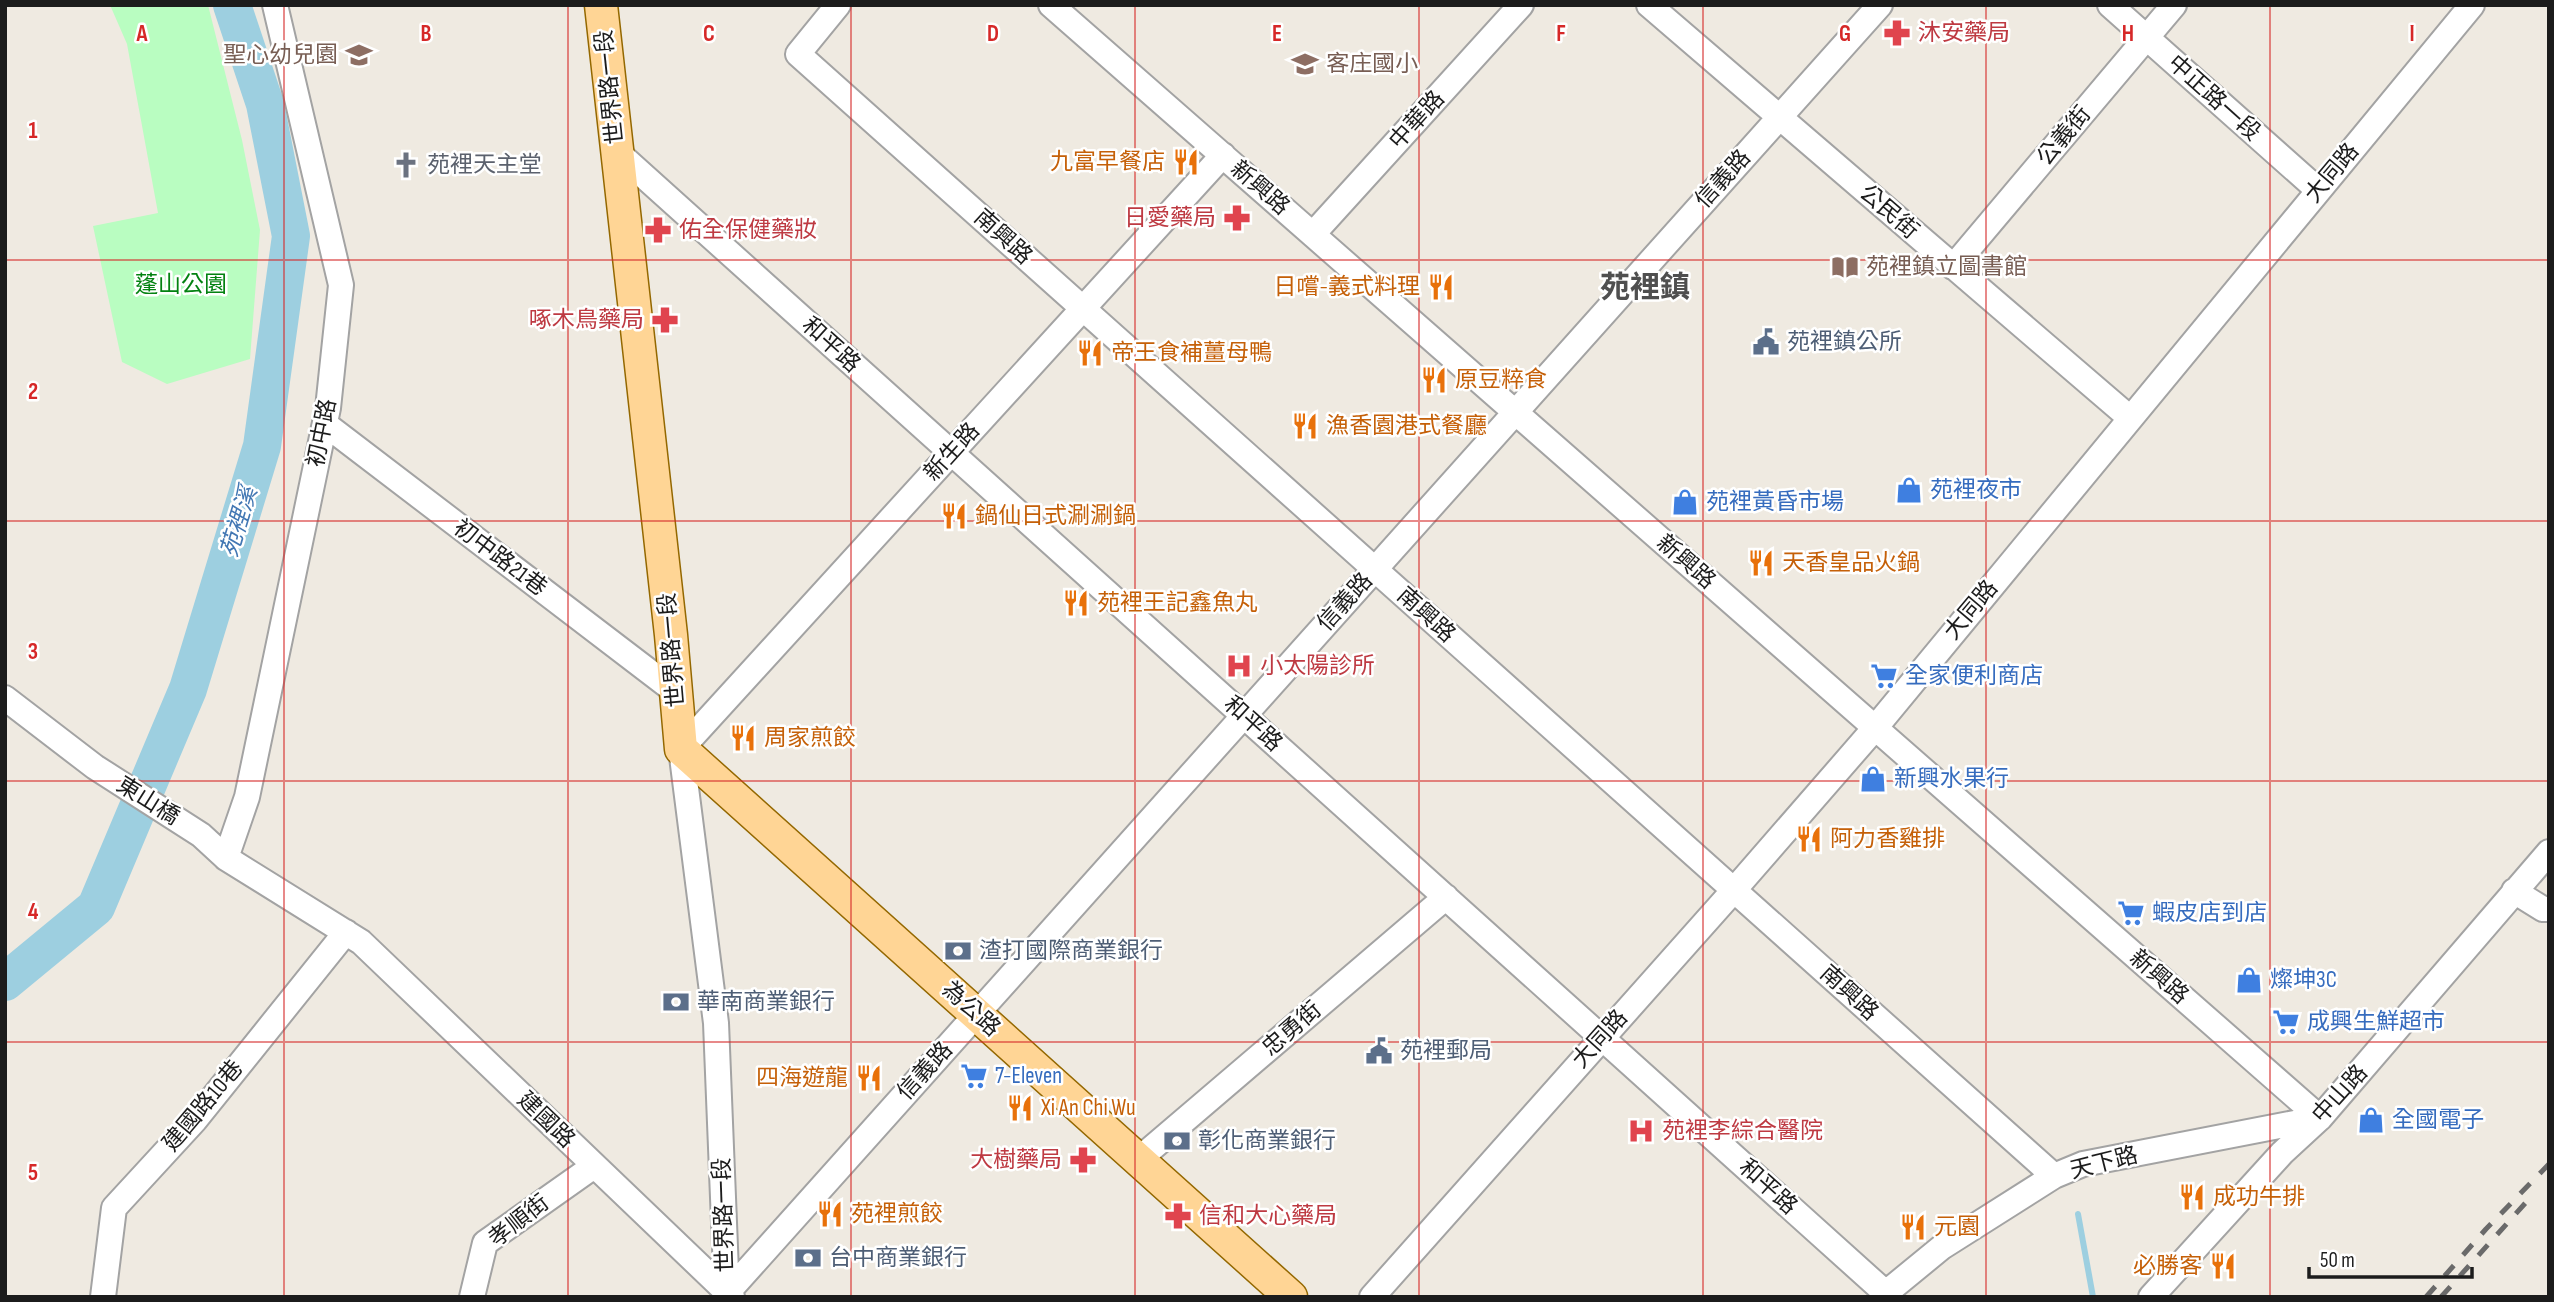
<svg xmlns="http://www.w3.org/2000/svg" width="2554" height="1302" viewBox="0 0 2554 1302" font-family="'Sofia Sans Condensed','Noto Sans TC',sans-serif">
<style>
.park{fill:#b9fdc1}
.lines{fill:none;stroke-linecap:round;stroke-linejoin:round}
.stream{stroke:#9dcfe0;stroke-width:6}
.river{stroke:#9dcfe0;stroke-width:38}
.minor-casing{stroke:#a3a3a3;stroke-width:28}
.major-casing{stroke:#946800;stroke-width:35}
.minor{stroke:#fff;stroke-width:24}
.major{stroke:#ffd595;stroke-width:32}
.rail{stroke:#6a6a6a;stroke-width:5;stroke-dasharray:14 14;stroke-linecap:butt}
.grid{fill:none;stroke:#d62828;stroke-width:2;stroke-opacity:0.55}
.labels{text-anchor:middle;dominant-baseline:central;stroke-width:5;stroke-linejoin:round;paint-order:stroke}
.health-label{font-size:23px;fill:#be3a42;stroke:#fff;text-anchor:start}
.education-label{font-size:23px;fill:#785e54;stroke:#fff;text-anchor:start}
.street-label{font-size:23px;fill:#1c1c1c;stroke:#fff}
.food-label{font-size:23px;fill:#c56008;stroke:#fff;text-anchor:start}
.worship-label{font-size:23px;fill:#5b616d;stroke:#fff;text-anchor:start}
.park-label{font-size:23px;fill:#038211;stroke:#fff}
.service-label{font-size:23px;fill:#4e5e75;stroke:#fff;text-anchor:start}
.shop-label{font-size:23px;fill:#366cbe;stroke:#fff;text-anchor:start}
.water-label{font-size:24px;font-style:italic;fill:#4277b3;stroke:#fff}
.district-label{font-size:30px;font-weight:bold;fill:#4f4f4f;stroke:#fff}
.grid-label{font-size:23px;text-anchor:middle;font-weight:bold;fill:#d62828;stroke:#fff;stroke-width:5;stroke-linejoin:round;paint-order:stroke}
</style>
<rect width="100%" height="100%" fill="#efeae1"/>
<path class="park" d="M110,5H208L242,140L260,230L250,359L167,384L122,362L93,226L158,213L127,44Z"/>
<g class="lines">
<path class="stream" d="M2078,1214L2093,1297"/>
<path class="river" d="M5,982L96,907L188,689L262,446L291,236L265,104L232,5"/>
<g class="minor-casing">
<path id="minor" d="M838,5L798,54L2054,1176
M1051,5L2320,1118
M1649,5L2130,418
M2110,5L2318,190
M616,151L1890,1297
M1313,234L1521,5
M1953,267L2174,5
M325,424L676,692
M5,698L95,767L201,835L226,858L361,942L732,1297
M226,858L247,797L328,408L341,285L275,5
M2514,891L2543,909H2549
M1138,1160L1446,897
M727,1293L1880,5
M103,1297L114,1208L195,1120L346,932
M472,1297L485,1243L594,1166
M727,1297L716,1023L681,749L1223,155
M1372,1297L1734,890L1875,728L2472,5
M1881,1297L1942,1247L2054,1176L2083,1164L2320,1118
M2151,1297L2282,1153L2320,1118L2549,852"/>
</g>
<g class="major-casing">
<path id="major" d="M601,5L671,635L681,749L1291,1297"/>
</g>
<use href="#minor" class="minor"/>
<use href="#major" class="major"/>
<path class="rail" d="M2426,1297L2486,1229L2549,1164
M2441,1297L2529,1199"/>
</g>
<path class="grid" d="M284,5V1297M568,5V1297M851,5V1297M1135,5V1297M1419,5V1297M1703,5V1297M1986,5V1297M2270,5V1297M5,260H2549M5,521H2549M5,781H2549M5,1042H2549"/>
<defs>
<g id="pharmacy-bare" transform="scale(2.1)"><path d="M-2-6h4v4h4v4h-4v4h-4v-4h-4v-4h4Z" fill="#e0444e" stroke="#fff" stroke-width="2.5" paint-order="stroke"/></g>
<g id="school-bare" transform="scale(2.1)"><path d="M0-5L7-2L0 1L-7-2ZM-4 1L0 2.5L4 1V4Q0 6-4 4Z" fill="#8d6e63" stroke="#fff" stroke-width="2.5" paint-order="stroke"/></g>
<g id="restaurant-bare" transform="scale(2.1)"><path d="M-5-6h1v4h1v-4h1v4h1v-4h1v5L-1.5 .5V6h-2V.5L-5-1ZM5-6V6H3V1.5H1.5Q1.5-4 5-6Z" fill="#e8710a" stroke="#fff" stroke-width="2.5" paint-order="stroke"/></g>
<g id="church-bare" transform="scale(2.1)"><path d="M-1.2-6h2.4v3.5h3.3v2.4h-3.3V6h-2.4V-.1h-3.3v-2.4h3.3Z" fill="#6b7280" stroke="#fff" stroke-width="2.5" paint-order="stroke"/></g>
<g id="library-bare" transform="scale(2.1)"><path d="M-6-4Q-3-5.5-.7-3.5V5Q-3 3-6 4ZM6-4Q3-5.5 .7-3.5V5Q3 3 6 4Z" fill="#8d6e63" stroke="#fff" stroke-width="2.5" paint-order="stroke"/></g>
<g id="civic-bare" transform="scale(2.1)"><path d="M-.6-6.5H3V-4.5H.6V-3L4-1V1h2V6H-6V1h2V-1L-.6-3ZM-1.2 2.5V6h2.4V2.5Z" fill="#5c6f8a" stroke="#fff" stroke-width="2.5" paint-order="stroke"/></g>
<g id="shop-bare" transform="scale(2.1)"><path d="M-5-2.5h2.3a2.7 3.5 0 0 1 5.4 0H5L5.5 6h-11ZM-1.5-2.5h3a1.5 2.3 0 0 0-3 0Z" fill="#3f7fe0" stroke="#fff" stroke-width="2.5" paint-order="stroke"/></g>
<g id="hospital-bare" transform="scale(2.1)"><path d="M-5-5h3v3.5h4V-5h3V5h-3V1.5h-4V5h-3Z" fill="#e0444e" stroke="#fff" stroke-width="2.5" paint-order="stroke"/></g>
<g id="supermarket-bare" transform="scale(2.1)"><path d="M-6-5.5h2.5l.6 2H6L4.5 2H-2.5L-4.4-4H-6ZM-1.5 3.2a1.3 1.3 0 1 0 .1 0ZM3 3.2a1.3 1.3 0 1 0 .1 0Z" fill="#3f7fe0" stroke="#fff" stroke-width="2.5" paint-order="stroke"/></g>
<g id="bank-bare" transform="scale(2.1)"><path d="M-6-4H6V4H-6ZM0-2.3a2.3 2.3 0 1 0 0 4.6a2.3 2.3 0 1 0 0-4.6Z" fill="#5c6f8a" stroke="#fff" stroke-width="2.5" paint-order="stroke"/></g>
</defs>
<g fill-rule="evenodd">
<use href="#pharmacy-bare" x="1897" y="33"/>
<use href="#school-bare" x="359" y="55"/>
<use href="#school-bare" x="1305" y="64"/>
<use href="#restaurant-bare" x="1186" y="162"/>
<use href="#church-bare" x="406" y="165"/>
<use href="#pharmacy-bare" x="1237" y="218"/>
<use href="#pharmacy-bare" x="658" y="230"/>
<use href="#library-bare" x="1845" y="267"/>
<use href="#restaurant-bare" x="1441" y="287"/>
<use href="#pharmacy-bare" x="665" y="320"/>
<use href="#civic-bare" x="1766" y="342"/>
<use href="#restaurant-bare" x="1090" y="353"/>
<use href="#restaurant-bare" x="1434" y="380"/>
<use href="#restaurant-bare" x="1305" y="426"/>
<use href="#shop-bare" x="1909" y="490"/>
<use href="#shop-bare" x="1685" y="502"/>
<use href="#restaurant-bare" x="954" y="516"/>
<use href="#restaurant-bare" x="1761" y="563"/>
<use href="#restaurant-bare" x="1076" y="603"/>
<use href="#hospital-bare" x="1239" y="666"/>
<use href="#supermarket-bare" x="1884" y="676"/>
<use href="#restaurant-bare" x="743" y="738"/>
<use href="#shop-bare" x="1873" y="779"/>
<use href="#restaurant-bare" x="1809" y="839"/>
<use href="#supermarket-bare" x="2131" y="913"/>
<use href="#bank-bare" x="958" y="951"/>
<use href="#shop-bare" x="2249" y="980"/>
<use href="#bank-bare" x="676" y="1002"/>
<use href="#supermarket-bare" x="2286" y="1022"/>
<use href="#civic-bare" x="1379" y="1051"/>
<use href="#supermarket-bare" x="974" y="1076"/>
<use href="#restaurant-bare" x="869" y="1078"/>
<use href="#restaurant-bare" x="1020" y="1108"/>
<use href="#shop-bare" x="2371" y="1120"/>
<use href="#hospital-bare" x="1641" y="1131"/>
<use href="#bank-bare" x="1177" y="1141"/>
<use href="#pharmacy-bare" x="1083" y="1160"/>
<use href="#restaurant-bare" x="2192" y="1197"/>
<use href="#restaurant-bare" x="830" y="1214"/>
<use href="#pharmacy-bare" x="1178" y="1216"/>
<use href="#restaurant-bare" x="1913" y="1227"/>
<use href="#bank-bare" x="808" y="1258"/>
<use href="#restaurant-bare" x="2223" y="1266"/>
</g>
<g class="labels">
<g class="health-label">
<text x="1918" y="33">沐安藥局</text>
<text x="1216" y="218" text-anchor="end">日愛藥局</text>
<text x="679" y="230">佑全保健藥妝</text>
<text x="644" y="320" text-anchor="end">啄木鳥藥局</text>
<text x="1260" y="666">小太陽診所</text>
<text x="1662" y="1131">苑裡李綜合醫院</text>
<text x="1062" y="1160" text-anchor="end">大樹藥局</text>
<text x="1199" y="1216">信和大心藥局</text>
</g>
<g class="education-label">
<text x="338" y="55" text-anchor="end">聖心幼兒園</text>
<text x="1326" y="64">客庄國小</text>
<text x="1866" y="267">苑裡鎮立圖書館</text>
</g>
<g class="street-label">
<text transform="translate(610 87) rotate(-96)">世界路一段</text>
<text transform="translate(2214 98) rotate(42)">中正路一段</text>
<text transform="translate(1417 120) rotate(-48)">中華路</text>
<text transform="translate(2064 136) rotate(-50)">公義街</text>
<text transform="translate(2332 173) rotate(-50)">大同路</text>
<text transform="translate(1723 179) rotate(-48)">信義路</text>
<text transform="translate(1260 188) rotate(41)">新興路</text>
<text transform="translate(1889 212) rotate(41)">公民街</text>
<text transform="translate(1003 237) rotate(42)">南興路</text>
<text transform="translate(831 345) rotate(42)">和平路</text>
<text transform="translate(322 433) rotate(-79)">初中路</text>
<text transform="translate(952 452) rotate(-48)">新生路</text>
<text transform="translate(500 558) rotate(37)">初中路21巷</text>
<text transform="translate(1686 562) rotate(41)">新興路</text>
<text transform="translate(1345 602) rotate(-48)">信義路</text>
<text transform="translate(1971 610) rotate(-50)">大同路</text>
<text transform="translate(1426 615) rotate(42)">南興路</text>
<text transform="translate(672 650) rotate(-95)">世界路一段</text>
<text transform="translate(1253 724) rotate(42)">和平路</text>
<text transform="translate(148 801) rotate(32)">東山橋</text>
<text transform="translate(2159 977) rotate(41)">新興路</text>
<text transform="translate(1849 993) rotate(42)">南興路</text>
<text transform="translate(971 1009) rotate(42)">為公路</text>
<text transform="translate(1292 1029) rotate(-41)">忠勇街</text>
<text transform="translate(1600 1039) rotate(-48)">大同路</text>
<text transform="translate(925 1071) rotate(-48)">信義路</text>
<text transform="translate(2340 1094) rotate(-48)">中山路</text>
<text transform="translate(203 1106) rotate(-50)">建國路10巷</text>
<text transform="translate(546 1120) rotate(44)">建國路</text>
<text transform="translate(2104 1163) rotate(-14)">天下路</text>
<text transform="translate(1768 1187) rotate(42)">和平路</text>
<text transform="translate(724 1215) rotate(-92)">世界路一段</text>
<text transform="translate(519 1221) rotate(-38)">孝順街</text>
</g>
<g class="food-label">
<text x="1165" y="162" text-anchor="end">九富早餐店</text>
<text x="1420" y="287" text-anchor="end">日嚐-義式料理</text>
<text x="1111" y="353">帝王食補薑母鴨</text>
<text x="1455" y="380">原豆粹食</text>
<text x="1326" y="426">漁香園港式餐廳</text>
<text x="975" y="516">鍋仙日式涮涮鍋</text>
<text x="1782" y="563">天香皇品火鍋</text>
<text x="1097" y="603">苑裡王記鑫魚丸</text>
<text x="764" y="738">周家煎餃</text>
<text x="1830" y="839">阿力香雞排</text>
<text x="848" y="1078" text-anchor="end">四海遊龍</text>
<text x="1041" y="1108">Xi An Chi Wu</text>
<text x="2213" y="1197">成功牛排</text>
<text x="851" y="1214">苑裡煎餃</text>
<text x="1934" y="1227">元園</text>
<text x="2202" y="1266" text-anchor="end">必勝客</text>
</g>
<g class="worship-label">
<text x="427" y="165">苑裡天主堂</text>
</g>
<g class="park-label">
<text x="181" y="285">蓬山公園</text>
</g>
<g class="service-label">
<text x="1787" y="342">苑裡鎮公所</text>
<text x="979" y="951">渣打國際商業銀行</text>
<text x="697" y="1002">華南商業銀行</text>
<text x="1400" y="1051">苑裡郵局</text>
<text x="1198" y="1141">彰化商業銀行</text>
<text x="829" y="1258">台中商業銀行</text>
</g>
<g class="shop-label">
<text x="1930" y="490">苑裡夜市</text>
<text x="1706" y="502">苑裡黃昏市場</text>
<text x="1905" y="676">全家便利商店</text>
<text x="1894" y="779">新興水果行</text>
<text x="2152" y="913">蝦皮店到店</text>
<text x="2270" y="980">燦坤3C</text>
<text x="2307" y="1022">成興生鮮超市</text>
<text x="995" y="1076">7-Eleven</text>
<text x="2392" y="1120">全國電子</text>
</g>
<g class="water-label">
<text transform="translate(239 522) rotate(-73)">苑裡溪</text>
</g>
<g class="district-label">
<text x="1645" y="288">苑裡鎮</text>
</g>
</g>
<g class="grid-label">
<text x="142" y="41">A</text>
<text x="426" y="41">B</text>
<text x="709" y="41">C</text>
<text x="993" y="41">D</text>
<text x="1277" y="41">E</text>
<text x="1561" y="41">F</text>
<text x="1845" y="41">G</text>
<text x="2128" y="41">H</text>
<text x="2412" y="41">I</text>
<text x="33" y="138">1</text>
<text x="33" y="399">2</text>
<text x="33" y="659">3</text>
<text x="33" y="919">4</text>
<text x="33" y="1180">5</text>
</g>
<rect width="2554" height="1302" fill="none" stroke="#1c1c1c" stroke-width="14"/>
<path d="M2309 1267v10h163v-10" fill="none" stroke="#1c1c1c" stroke-width="3.5"/>
<text x="2320" y="1267" font-size="21" fill="#1c1c1c" stroke="#ffffff" stroke-width="5" paint-order="stroke">50 m</text>
</svg>
